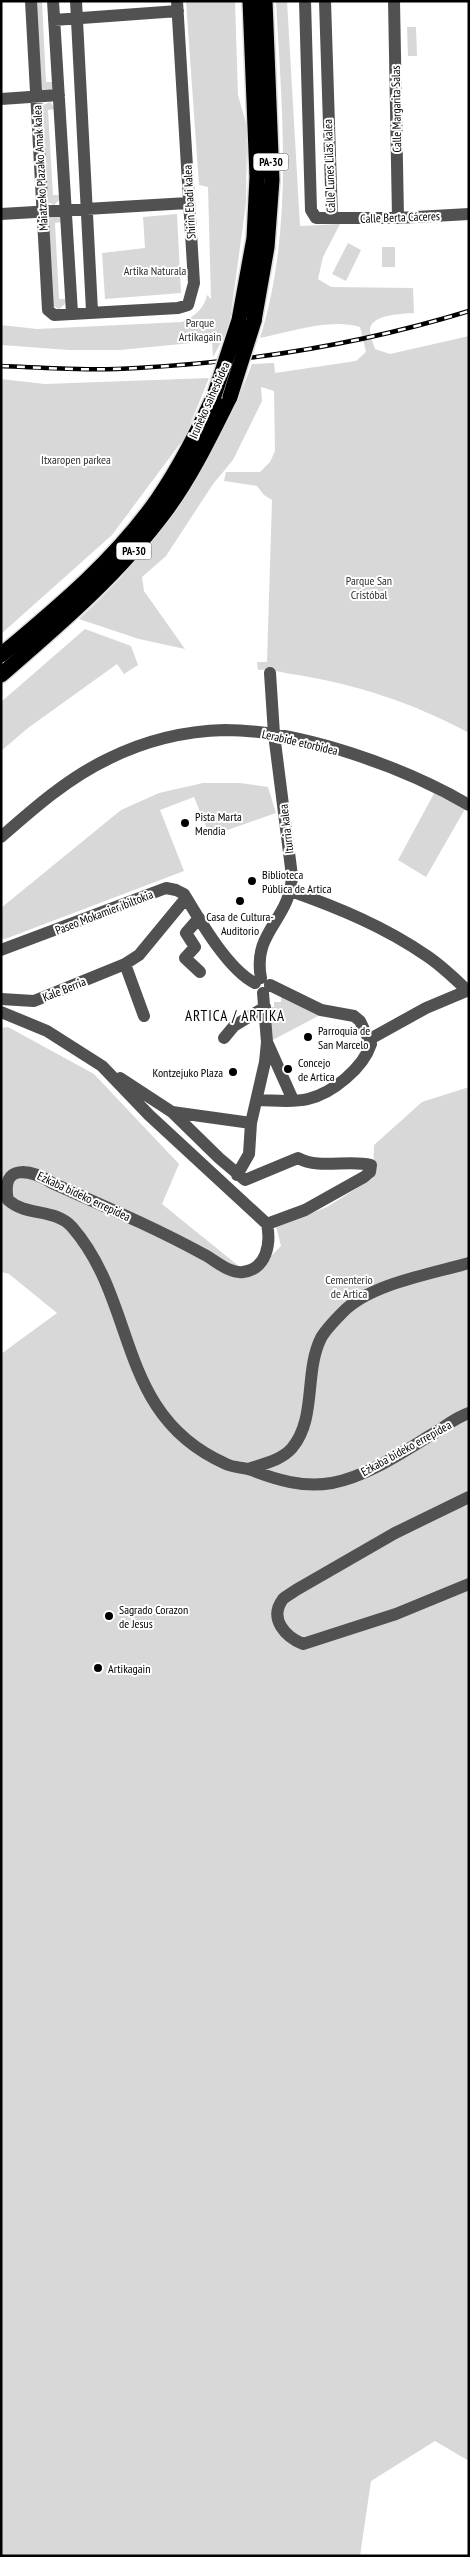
<svg xmlns="http://www.w3.org/2000/svg" width="470" height="2557" viewBox="0 0 470 2557" font-family="'PT Sans Narrow',sans-serif">
<style>
.green{fill:#d8d8d8}
.lines{fill:none;stroke-linecap:round;stroke-linejoin:round}
.highway-casing{stroke:#dbdbdb;stroke-width:18}
.minor{stroke:#515151;stroke-width:12}
.highway{stroke:#000;stroke-width:15}
.rail-casing{stroke:#000;stroke-width:4.5}
.rail{stroke:#fff;stroke-width:2.5;stroke-dasharray:8;stroke-linecap:butt}
.highway-bridge-casing{stroke:#dbdbdb;stroke-width:18;stroke-linecap:butt}
.highway-bridge{stroke:#000;stroke-width:15}
.poi-dot{fill:#000;stroke:#fff;stroke-width:2}
.labels{text-anchor:middle;dominant-baseline:central;stroke-width:4;stroke-linejoin:round;paint-order:stroke}
.shield{fill:#fff;stroke:#4c4c4c;stroke-width:1}
.shield-label{font-size:11px;font-weight:bold;fill:#000}
.street-label{font-size:12px;fill:#000;stroke:#fff}
.park-label{font-size:12px;fill:#2f2f2f;stroke:#fff}
.poi-label{font-size:12px;fill:#000;stroke:#fff;text-anchor:start}
.quarter-label{font-size:15px;letter-spacing:1px;fill:#000;stroke:#fff}
</style>
<rect width="100%" height="100%" fill="#fff"/>
<path class="green" d="M34,1H42L46,82H53V88L49,91L41,90Z
M186,1H235L238,95L247,127L246,203L229,328L213,357L212,341L120,350H69L1,345V325L37,329L182,322C195,316 204,309 207,295L211,299L208,187L199,185Z
M276,1H287L300,226L340,224L323,257L318,279L331,287L413,288L414,313C403,314 372,314 370,329C370,335 373,343 375,349L390,354L469,336V733C414,703 353,683 291,674C279,672 270,669 258,670L257,662H267L272,500L264,495L257,486L224,481L226,472H260L270,462L275,451L274,391L261,387L262,401L233,460L213,484L166,556L142,577L144,591L185,649L139,639L79,619C156,549 215,462 252,364L274,363L275,373L356,361L366,352L360,327C329,318 291,332 260,338C294,229 282,112 276,1Z
M407,27H416L417,56H408Z
M50,102L56,109L48,110L53,195H59V200L54,205L48,202L41,106Z
M177,214L181,293L105,299L102,253L145,248L143,217Z
M51,216H60L62,222L55,223L59,299H65V304L59,309L53,306L48,219Z
M348,243L361,250L346,281L332,274Z
M382,247H395V267H382Z
M209,378L185,437L112,535L1,634V379L45,384Z
M85,629L131,646L138,665L124,674L117,664L28,728L1,751V702Z
M203,783H240L268,787L276,813L210,836L194,797L160,810L184,871L5,939L1,938V908L121,810L159,793Z
M437,788L465,809L426,877L398,860Z
M281,994L320,1015L271,1041L268,1007H274V1002H281Z
M8,1027L94,1074L179,1164L162,1204L251,1276L281,1246L276,1227L327,1207L373,1178L374,1145L422,1102L469,1087V2461L435,2441L371,2481L360,2556H1V1354L57,1313L9,1274L1,1272V1028Z"/>
<g class="lines">
<g class="highway-casing">
<path id="highway" d="M239,320L254,238L257,177L250,1
M254,321L267,247L272,180L265,1
M1,655C57,608 115,560 157,500C180,467 197,432 214,396
M1,675C60,624 120,573 167,509C192,475 211,435 230,397"/>
</g>
<path class="minor" d="M31,1L48,310L54,315L178,308L188,305L194,283L177,1
M53,1L72,313
M76,1L92,311
M305,1L311,210L316,218H398L469,214
M325,1L332,218
M394,1L398,218
M54,20L178,11
M1,99L59,95
M1,214L188,203
M1,837C34,808 68,778 108,759C144,741 185,731 225,730C301,730 404,767 469,805
M291,891C339,908 385,927 427,956C442,966 455,979 468,991
M199,918L186,933L195,947L185,958L200,972
M1,950L166,888L176,890L184,894C199,919 228,970 255,983
M125,964L144,1016
M261,978C252,931 290,921 292,876L274,734L270,673
M1,999L34,1001L125,964L139,955L186,898
M1,1012L47,1031L102,1066L149,1115L267,1224C271,1243 267,1269 243,1272C230,1274 216,1261 205,1255C156,1228 104,1206 52,1183C31,1169 0,1163 8,1200C27,1217 55,1208 72,1227C139,1304 115,1415 226,1464C234,1468 243,1467 251,1470C277,1480 303,1488 332,1483C369,1476 404,1451 436,1432C447,1425 457,1417 469,1413
M224,1038L234,1026L265,1007
M370,1039L426,1008L469,990
M267,1042L293,1100
M120,1078L172,1112L219,1158L245,1180L298,1158C320,1170 347,1159 371,1165L370,1172L364,1177L305,1210L267,1224
M257,1100C273,1100 292,1103 308,1099C333,1093 363,1068 371,1044L360,1021L354,1016L321,1010L270,985
M172,1112L251,1123
M237,1175L249,1154L251,1123L265,1062L267,1042L263,993
M248,1469C263,1464 282,1460 292,1448C317,1418 304,1372 321,1338C326,1329 335,1320 343,1312C370,1284 431,1274 469,1263
M469,1497L395,1533L296,1590C292,1593 286,1596 283,1599C268,1619 286,1637 303,1644L396,1614L469,1584"/>
<use href="#highway" class="highway"/>
<g class="rail-casing">
<path id="rail" d="M1,366C46,368 92,371 137,368C249,362 362,344 469,311"/>
</g>
<use href="#rail" class="rail"/>
<g class="highway-bridge-casing">
<path id="highway-bridge" d="M214,396L239,320
M230,397L254,321"/>
</g>
<use href="#highway-bridge" class="highway-bridge"/>
</g>
<g class="poi-dot">
<circle cx="185" cy="823" r="5"/>
<circle cx="252" cy="881" r="5"/>
<circle cx="240" cy="901" r="5"/>
<circle cx="308" cy="1037" r="5"/>
<circle cx="288" cy="1069" r="5"/>
<circle cx="233" cy="1072" r="5"/>
<circle cx="109" cy="1616" r="5"/>
<circle cx="98" cy="1668" r="5"/>
</g>
<g class="labels">
<g class="shield">
<rect x="253.5" y="153.5" width="35" height="17" rx="4"/>
<rect x="116.5" y="542.5" width="35" height="17" rx="4"/>
</g>
<g class="shield-label">
<text x="271" y="162">PA-30</text>
<text x="134" y="551">PA-30</text>
</g>
<g class="street-label">
<text transform="translate(396 109) rotate(-91)">Calle Margarita Salas</text>
<text transform="translate(329 166) rotate(-92)">Calle Lunes Lilas kalea</text>
<text transform="translate(40 168) rotate(-93)">Maiatzeko Plazako Amak kalea</text>
<text transform="translate(189 202) rotate(-93)">Shirin Ebadi kalea</text>
<text transform="translate(400 217) rotate(-2)">Calle Berta Cáceres</text>
<text transform="translate(209 400) rotate(-66)">Iruñeko saihesbidea</text>
<text transform="translate(300 742) rotate(13)">Lerabide etorbidea</text>
<text transform="translate(286 829) rotate(-97)">Iturria kalea</text>
<text transform="translate(104 912) rotate(-21)">Paseo Mokamier ibiltokia</text>
<text transform="translate(64 989) rotate(-22)">Kale Berria</text>
<text transform="translate(84 1196) rotate(25)">Ezkaba bideko errepidea</text>
<text transform="translate(406 1448) rotate(-29)">Ezkaba bideko errepidea</text>
</g>
<g class="park-label">
<text x="155" y="270">Artika Naturala</text>
<text x="200" y="322">Parque<tspan x="200" dy="14">Artikagain</tspan></text>
<text x="76" y="459">Itxaropen parkea</text>
<text x="369" y="580">Parque San<tspan x="369" dy="14">Cristóbal</tspan></text>
<text x="349" y="1279">Cementerio<tspan x="349" dy="14">de Artica</tspan></text>
</g>
<g class="poi-label">
<text x="195" y="816">Pista Marta<tspan x="195" dy="14">Mendia</tspan></text>
<text x="262" y="874">Biblioteca<tspan x="262" dy="14">Pública de Artica</tspan></text>
<text x="240" y="916" text-anchor="middle">Casa de Cultura-<tspan x="240" dy="14">Auditorio</tspan></text>
<text x="318" y="1030">Parroquia de<tspan x="318" dy="14">San Marcelo</tspan></text>
<text x="298" y="1062">Concejo<tspan x="298" dy="14">de Artica</tspan></text>
<text x="223" y="1072" text-anchor="end">Kontzejuko Plaza</text>
<text x="119" y="1609">Sagrado Corazon<tspan x="119" dy="14">de Jesus</tspan></text>
<text x="108" y="1668">Artikagain</text>
</g>
<g class="quarter-label">
<text x="235" y="1015">ARTICA / ARTIKA</text>
</g>
</g>
<rect width="470" height="2557" fill="none" stroke="#000000" stroke-width="5"/>
</svg>
